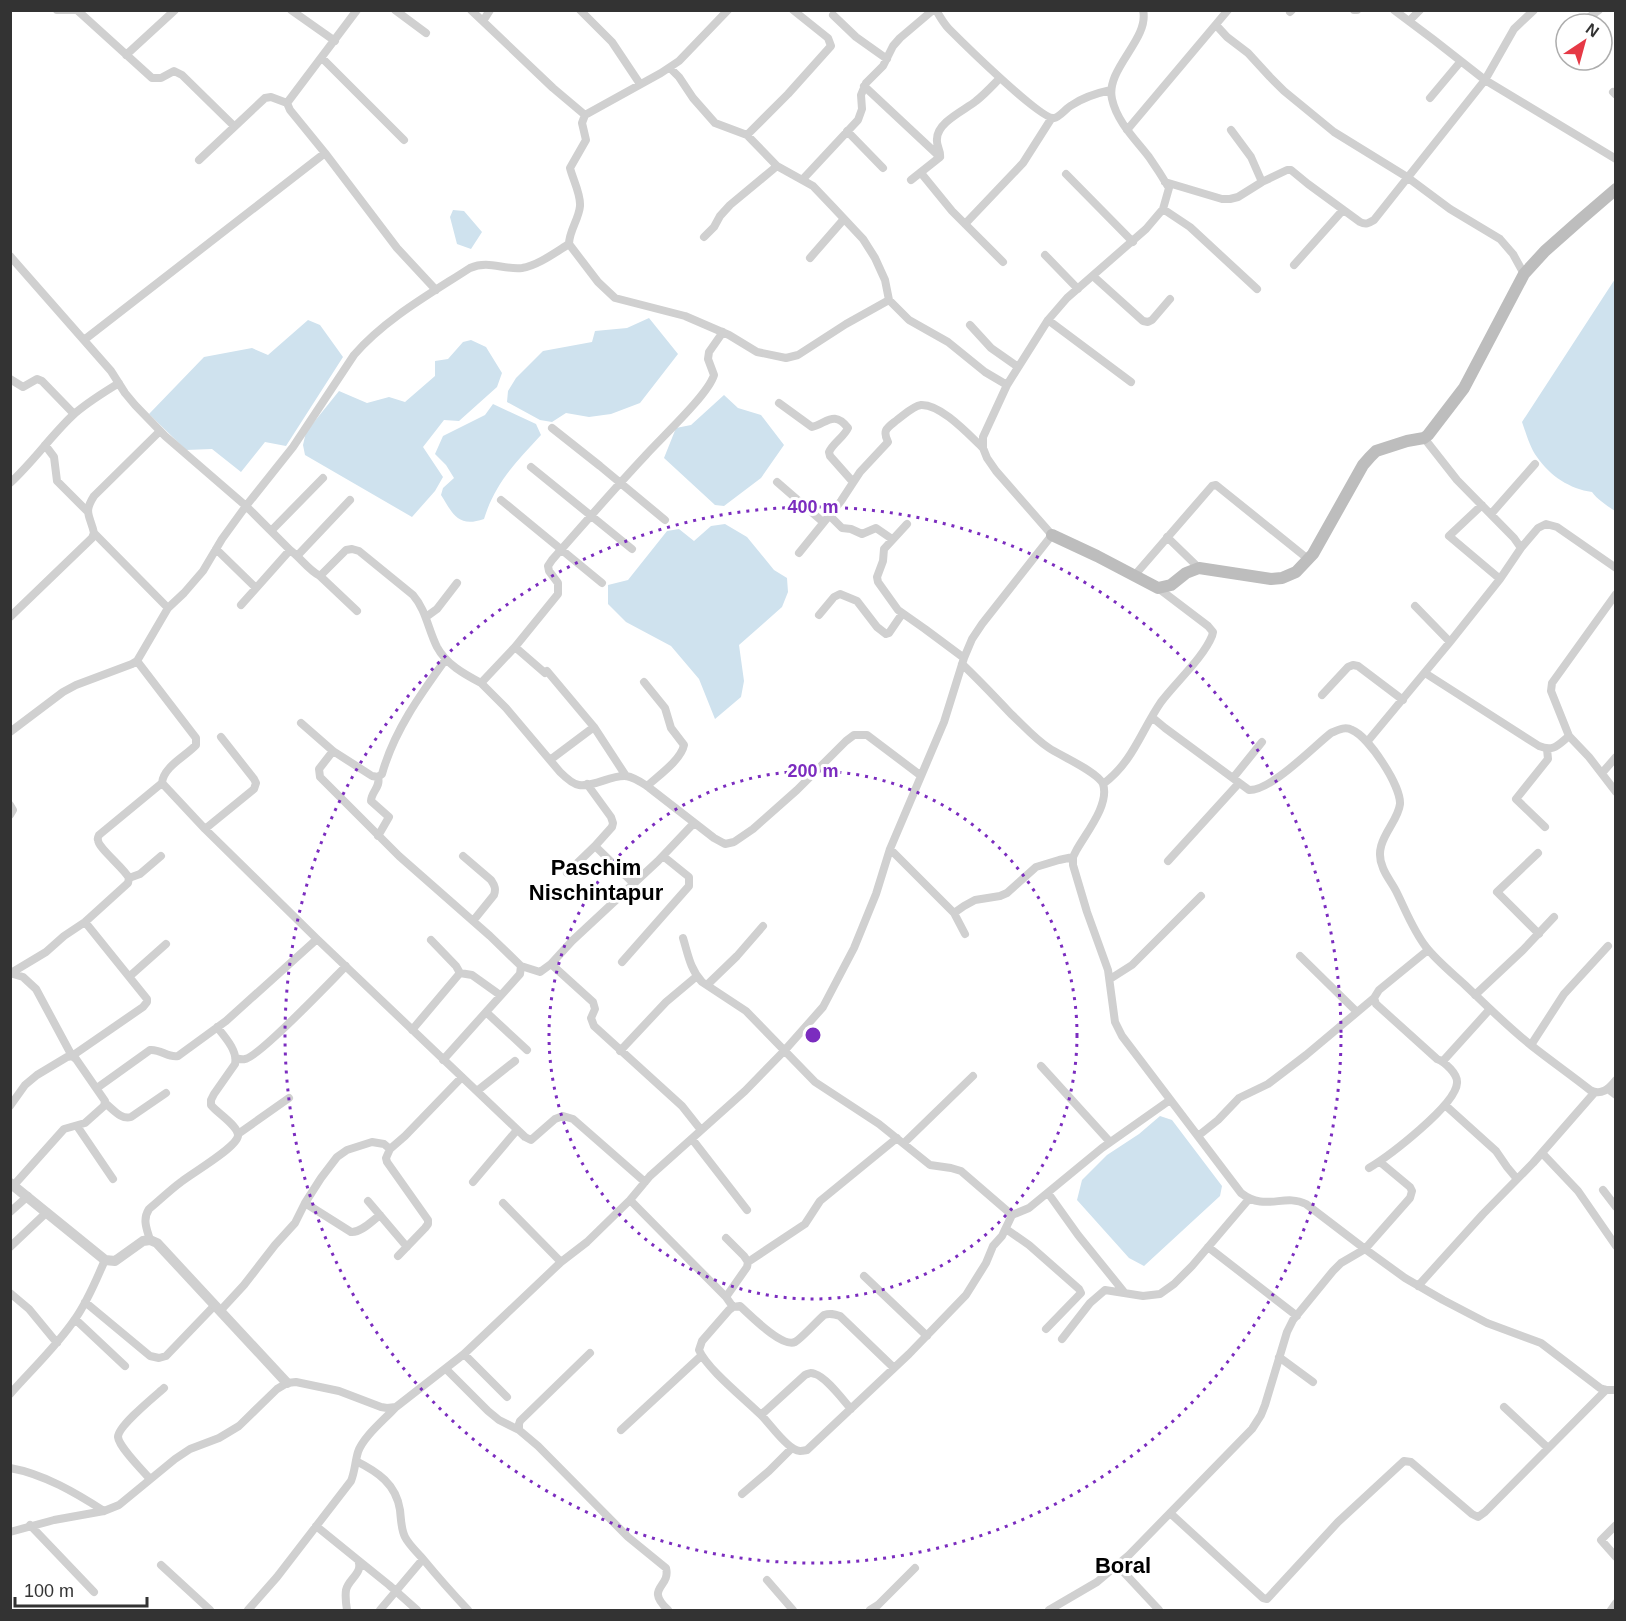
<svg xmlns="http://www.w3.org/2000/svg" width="1626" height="1621" viewBox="0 0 1626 1621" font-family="Arial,sans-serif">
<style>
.water{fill:#cfe2ee}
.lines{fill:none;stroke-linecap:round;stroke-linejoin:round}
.minor{stroke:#d0d0d0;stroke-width:8}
.tertiary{stroke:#d0d0d0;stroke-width:10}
.secondary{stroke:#bdbdbd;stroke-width:12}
.ring{fill:none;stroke:#7b2cbf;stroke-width:3;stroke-dasharray:3 6}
.labels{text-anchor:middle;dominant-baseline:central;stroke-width:6;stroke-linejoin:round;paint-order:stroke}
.district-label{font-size:22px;font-weight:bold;fill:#000;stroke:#fff}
.centre{fill:#7b2cbf;stroke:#fff;stroke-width:3}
.ring-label{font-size:18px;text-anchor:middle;font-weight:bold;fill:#7b2cbf;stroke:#fff;stroke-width:6;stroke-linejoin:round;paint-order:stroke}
</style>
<rect width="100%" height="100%" fill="#fff"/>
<path class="water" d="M453,210L464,211L482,232L471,249L457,244L450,217Z
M1615,279V511C1607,506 1597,499 1592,492C1570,489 1550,476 1537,457C1530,448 1526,433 1522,422Z
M649,318L678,354L640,403L611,414L589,417L566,413L552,422L540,420L507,402L508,391L516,378L543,351L592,342L595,331L627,328Z
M308,320L320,325L343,357L286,446L265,442L241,472L212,449L186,450L149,414L204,357L252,348L268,355Z
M471,340L486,347L502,373L497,387L459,421L444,420L423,447L443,477L435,491L412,517L305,455L303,445L306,432L339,391L367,403L389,397L405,402L435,376V361L448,359L463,342Z
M724,395L738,408L761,415L784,445L761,478L724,506L715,505L664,458L676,428L691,425Z
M493,404L536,424L541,435C516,462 495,483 484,519C458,528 453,514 441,495L443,488L454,478L446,465L435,454L443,436L485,415Z
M725,524L747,537L774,570L787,578L788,592L782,607L739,645L744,681L741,697L715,719L699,679L671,646L626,622L608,604V585L628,580L667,531L679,529L694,541L711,526Z
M1160,1116L1172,1120L1222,1186L1220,1196L1144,1266L1129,1258L1077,1200L1082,1180L1107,1155L1139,1134Z"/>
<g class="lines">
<path class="minor" d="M57,10H76
M77,10L152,78H161L174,71L182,75L234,126
M291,10L335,41
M395,10L426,33
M471,10L553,88L585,115L582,123L586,140L570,168C573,180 581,194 580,206C579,219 569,231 569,244L598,282L615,298L685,316L729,335L757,352L786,358L798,355L846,324L889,300L909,320L948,342L985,372L1007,385
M580,10L612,42L640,84
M936,10C940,17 944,24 949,29C962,42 1041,120 1054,118C1060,117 1066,108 1072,105C1084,97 1097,93 1111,90
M1354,10H1357
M1394,10L1434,40L1485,80L1616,159
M1290,12L1292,10
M833,15L856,37L887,59
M483,21L490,10
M1409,21L1420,10
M1580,24L1599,10
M1216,25L1227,37L1248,53L1270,77L1284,91L1334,132L1407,177L1450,209L1500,239L1513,254L1524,274
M126,55L175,10
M322,58L404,140
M670,68L679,77L693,98L715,123L747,135L777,166L813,186L833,207L863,239L875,258L885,280L889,300
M864,86L940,157
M1613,92L1616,95
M1430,98L1461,61
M585,115L661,73L679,61L728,10
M1127,130L1228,10
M1231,130L1251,157L1262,182
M847,131L883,168
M747,135L788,94L831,46L828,38L793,10
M325,153L290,110L287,103L357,10
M199,160L265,98L271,97L287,103
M921,173L952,211L1003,262
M1066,174L1133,242
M803,179L858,120L862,109L861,95L866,83L883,66L893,46L900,38L933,10
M911,180L940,157C941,150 936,146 937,139C937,122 965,110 976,101C985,94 993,85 1000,78
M1165,182L1222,199H1230L1238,197L1262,182L1287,170H1291L1308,184L1360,222C1366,225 1369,223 1374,220L1485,80L1514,29L1534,10
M1163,209L1190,227L1257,289
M965,224L1023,163L1051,119
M704,237L714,227L720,216L730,205L777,166
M1045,255L1078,289
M10,256L111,371L125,393L135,405L165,436L246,506L293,447L354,355C385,319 430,294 470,268C489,260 503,270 522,268C537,266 556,252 569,244
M810,258L844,219
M1294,265L1343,210
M1093,276L1143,321L1148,322L1152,320L1170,299
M1048,320L1131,382
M970,325L991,348L1018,367
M723,332L709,352L708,359L714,375C708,395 661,438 645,456C613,490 583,525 552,560L548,566L549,571L558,583V594L515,647L481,683L506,708L560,772C565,777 572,784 579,785C595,787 610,775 626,776C633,777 641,782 647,786L714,838L725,844L734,842L753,829L797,790L846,741L854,735H867L920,775
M84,340L325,153L397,248L436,290
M10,379L23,387L37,379L42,381L74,414
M779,403L812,427C827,423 834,410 848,428C844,437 833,443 829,452L830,456L853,482
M552,428L600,466L665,520
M45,445L54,457L57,481L87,511
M531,467L632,549
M777,482L823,522
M10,483C33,462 50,437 72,416C86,403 103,393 119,383
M501,500L602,583
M1482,505L1449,536L1500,579
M1491,514L1535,464
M829,515L842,528L851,529L862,534L876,528L892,539
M907,524L884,549L883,561L877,577L878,582L898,610L925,629L964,658
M271,531L323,478
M94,533L168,608
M1167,537L1199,568
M1521,548L1538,528L1546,524L1557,527L1616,568
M216,549L256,588
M799,553L841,501L860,472L888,442C882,430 887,428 897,420C904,415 913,406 921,405C941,404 969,435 983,448
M298,555L350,500
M320,576L357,611
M1134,576L1212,486L1216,485L1308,559
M241,605L290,550
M1415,606L1450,642
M819,615L834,597L840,594L857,601L877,627L886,634L889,633L902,614
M10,617L92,538L94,533C90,515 83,513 94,496L160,431
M426,617L437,609L457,583
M515,647L545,673
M137,661L196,738V745C186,756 163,767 162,783L205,829L317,939L525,1137L531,1140L555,1119L563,1116L573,1119L645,1182
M962,664C979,680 995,697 1011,714C1023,725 1035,739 1049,748C1061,756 1098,772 1103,784C1110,805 1085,834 1076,851L1073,857V865L1087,912L1108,970L1115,1022L1122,1036L1241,1193C1265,1212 1284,1193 1306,1204L1365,1249L1405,1278L1443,1300L1487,1323L1541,1343L1600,1388L1606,1390H1616
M547,671L594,727L626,776
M1425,673L1539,746C1554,752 1558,745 1569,736L1551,691L1552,683L1616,594
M644,682L665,708L671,728L684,745C681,760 658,776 647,786
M1322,695L1348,667L1353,665L1358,666L1403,700
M1153,718L1165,728L1249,790C1271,791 1313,747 1331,733C1338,730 1345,726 1352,730C1369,737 1401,786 1400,804C1398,824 1371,842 1383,868C1386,876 1392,883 1396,891C1406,911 1413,930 1426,947C1437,961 1452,973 1465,985C1487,1006 1509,1028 1532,1046C1551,1061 1571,1075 1590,1090C1601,1096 1609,1089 1616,1080
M301,723L333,751L372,776L378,777L382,774C394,731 420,695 446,659
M10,732L63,692L76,685L132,664L137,661L168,608L184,593L203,571L222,539L246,506L290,550C300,557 308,570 320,576L346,550L352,549L359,551L413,595C426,610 428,629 437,647C446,664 464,674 481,683
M1569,736L1589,757L1616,792
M1367,742L1450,642L1500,579L1521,548L1514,538L1457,480L1424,438
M333,751L319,769L320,777L399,856L490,936L521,966L520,974L443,1060
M550,760L594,727
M1602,773L1616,757
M378,777C381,787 371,792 371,801L389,817L378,836
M1233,778L1262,742
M1103,784C1133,762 1141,731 1161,702C1176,682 1203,658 1212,636L1213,632L1208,626L1158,588
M10,805L13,810L10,815
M1545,827L1516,799L1548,759L1547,749
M205,829L254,789L256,783L254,779L221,737
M595,846L633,883
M890,849L954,913L965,934
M1538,853L1497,892L1539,934
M463,856L491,880C495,886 496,889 494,895L473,921
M1168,861L1239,783
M567,873L595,846L612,827L613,823L611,817L587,784
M129,878L140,874L161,856
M954,913L964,906L975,900L1000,896L1007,893L1036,867L1059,860L1073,857
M683,938C688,954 690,969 702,982L746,1011L815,1082L879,1124L930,1165L951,1168L961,1171L1012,1215L1029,1208L1102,1148L1170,1100
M1300,956L1357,1012
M622,962L689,886V877L663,856
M551,964L593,1002L595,1009L591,1018L594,1026L682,1106L701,1130
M521,966L540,972L551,964L572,941L658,861L694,823
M10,973L23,977L36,989L72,1056L143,1007L147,1002V999L85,922
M11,973L46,952L64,936L85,922L128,883L129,878C124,868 98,848 98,840C97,839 98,837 99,835L162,783
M460,973L472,975L500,995
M130,976L166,944
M1110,979L1132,965L1201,896
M707,985L737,956L763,926
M1475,995L1523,950L1554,917
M486,1012L527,1050
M412,1030L460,973L456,966L431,940
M1531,1045L1564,994L1608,946
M620,1051L666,1002L697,976
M236,1058C239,1059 242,1060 245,1059C259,1057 331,981 346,966
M1443,1061L1490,1009
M1041,1066L1110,1142
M97,1088L150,1050C161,1049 168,1058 178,1056L226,1021L317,939
M1608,1089L1616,1095
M477,1091L515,1061
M105,1103C113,1109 121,1120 131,1117L166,1093
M1445,1105L1496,1151L1507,1167L1517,1179
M10,1106L25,1085L37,1075L67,1057L72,1056L76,1059L105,1101L104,1106L85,1123L64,1129L14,1185
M77,1126L113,1179
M238,1134L289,1098
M1198,1136L1218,1120L1239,1098L1268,1084L1306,1055L1374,998
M692,1139L747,1210
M904,1143L973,1076
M1542,1153L1578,1191L1616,1246
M1369,1168C1389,1156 1456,1105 1457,1083C1458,1074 1445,1062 1437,1059L1376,1004L1374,998L1379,990L1428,950
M473,1182L517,1130
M1603,1190L1616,1207
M1048,1193L1078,1235L1124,1292
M630,1200L726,1297
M368,1201L407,1247
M305,1203L351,1232C361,1233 372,1221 380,1215
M503,1203L561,1262
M10,1212L28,1196
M1006,1229L1029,1245L1079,1289L1081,1293L1046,1329
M726,1238L744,1256L748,1262L747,1267L726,1297L733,1307L729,1310L702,1341L699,1350C707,1369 745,1399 761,1415C771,1425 782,1442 794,1449C799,1452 802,1451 807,1450L909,1354L966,1295L986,1263L993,1246L1002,1236L1012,1215
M150,1240C147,1229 142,1220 149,1209C160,1200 170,1190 181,1182C192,1173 236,1148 238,1136C239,1126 217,1113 211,1105V1100L214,1094L235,1064C238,1051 225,1037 217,1027
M10,1247L47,1212
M1208,1247L1297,1316
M398,1256L425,1228L428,1224V1220L387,1162L386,1158L390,1149L405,1136L462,1077
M748,1262L805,1224L820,1201L897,1138
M864,1276L927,1336
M1418,1286L1483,1214L1533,1163L1595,1092
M10,1293L29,1309L57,1343
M85,1302L150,1356L159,1358L166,1356L215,1305
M733,1307L740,1306C750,1315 782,1348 795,1342C802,1338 817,1321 824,1315C830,1313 834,1314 840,1316L894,1368
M220,1311L244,1285L275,1245L295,1223L305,1203L321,1178L337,1157L347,1150L372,1142L384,1144L390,1149
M75,1319L125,1366
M1062,1339L1090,1303L1105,1290L1143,1296L1160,1294L1174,1284L1192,1266L1249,1199
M590,1353L520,1421L519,1424V1430L538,1446L628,1537L666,1568C671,1588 644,1587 668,1610
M464,1354L507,1397
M1279,1357L1313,1382
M446,1369L488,1411L499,1420L519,1430
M10,1394C32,1369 57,1346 75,1319C88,1301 96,1280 105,1260
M1504,1407L1548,1448
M761,1415L805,1375C810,1373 810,1372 815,1374C826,1377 843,1400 851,1409
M621,1430L701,1356
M356,1461C378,1472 396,1484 400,1510C401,1519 401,1529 405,1537C409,1545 417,1552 423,1559C437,1576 453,1594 468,1610
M10,1468C44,1474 76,1493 104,1511
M150,1479C143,1471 119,1447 118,1437C118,1426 155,1396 164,1388
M742,1494L769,1471L792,1448
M1170,1513L1263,1598L1267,1599L1338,1522L1404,1461L1411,1462L1472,1514L1478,1517L1485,1512L1606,1390
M30,1525L94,1592
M1616,1525L1601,1540L1616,1557
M316,1526L358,1560C364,1573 348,1579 346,1590C345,1597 346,1604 347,1610
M10,1532L54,1520L104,1511L119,1505L175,1459L190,1449L219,1438L239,1426L277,1389L287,1383L296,1382L339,1391L381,1407L387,1408L396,1407L464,1354L561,1262L587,1242L630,1200L650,1176L745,1091L785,1050L823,1007L854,948L876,894L890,849L944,722L964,658L972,639L982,624L1052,535L996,471L987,458L983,448V437L1007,385L1048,320L1067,298L1146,229L1163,209L1169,188C1163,178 1156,167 1149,157C1136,140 1117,122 1112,99C1105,69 1150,39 1143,10
M358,1560L389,1585L417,1610
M161,1565L210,1610
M1117,1565L1159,1610
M767,1580L793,1610
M248,1610L277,1577L351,1481C355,1471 355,1462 358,1452C363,1437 384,1420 395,1408
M380,1610L423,1559
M870,1610L878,1605L915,1568
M1049,1610L1097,1582L1129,1555L1252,1429L1261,1415L1265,1405L1287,1332L1293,1320L1333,1271L1341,1263L1365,1249L1410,1198L1412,1191L1410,1187L1380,1162
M1611,1610L1616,1603"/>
<path class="tertiary" d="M10,1183L105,1260L115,1261L143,1241L150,1240L157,1243L287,1383"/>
<path class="secondary" d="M1052,535L1097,556L1158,588L1171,585L1186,573L1199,568L1271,579L1282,578L1296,572L1313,554L1363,465L1370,457L1376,451L1407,441L1424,438L1428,435L1464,388L1524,274L1545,251L1580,220L1616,189"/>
</g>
<g class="ring">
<circle cx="813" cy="1035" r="264"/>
<circle cx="813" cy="1035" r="528"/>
</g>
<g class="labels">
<g class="district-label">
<text x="596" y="867">Paschim<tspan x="596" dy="25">Nischintapur</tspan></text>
<text x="1123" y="1565">Boral</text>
</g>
</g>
<circle cx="813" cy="1035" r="9" class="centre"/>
<g class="ring-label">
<text x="813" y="513">400 m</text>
<text x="813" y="777">200 m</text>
</g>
<rect width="1626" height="1621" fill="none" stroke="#333333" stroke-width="24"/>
<g transform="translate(1584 42) rotate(36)"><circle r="28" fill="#ffffff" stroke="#adadad" stroke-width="1.5"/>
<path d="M0-4.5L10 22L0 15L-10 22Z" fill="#e63946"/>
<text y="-9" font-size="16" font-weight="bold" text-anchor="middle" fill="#333333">N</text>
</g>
<path d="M15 1597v9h132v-9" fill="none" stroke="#333333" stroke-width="3"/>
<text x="24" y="1597" font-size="18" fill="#333333" stroke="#ffffff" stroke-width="4.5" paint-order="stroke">100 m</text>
</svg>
